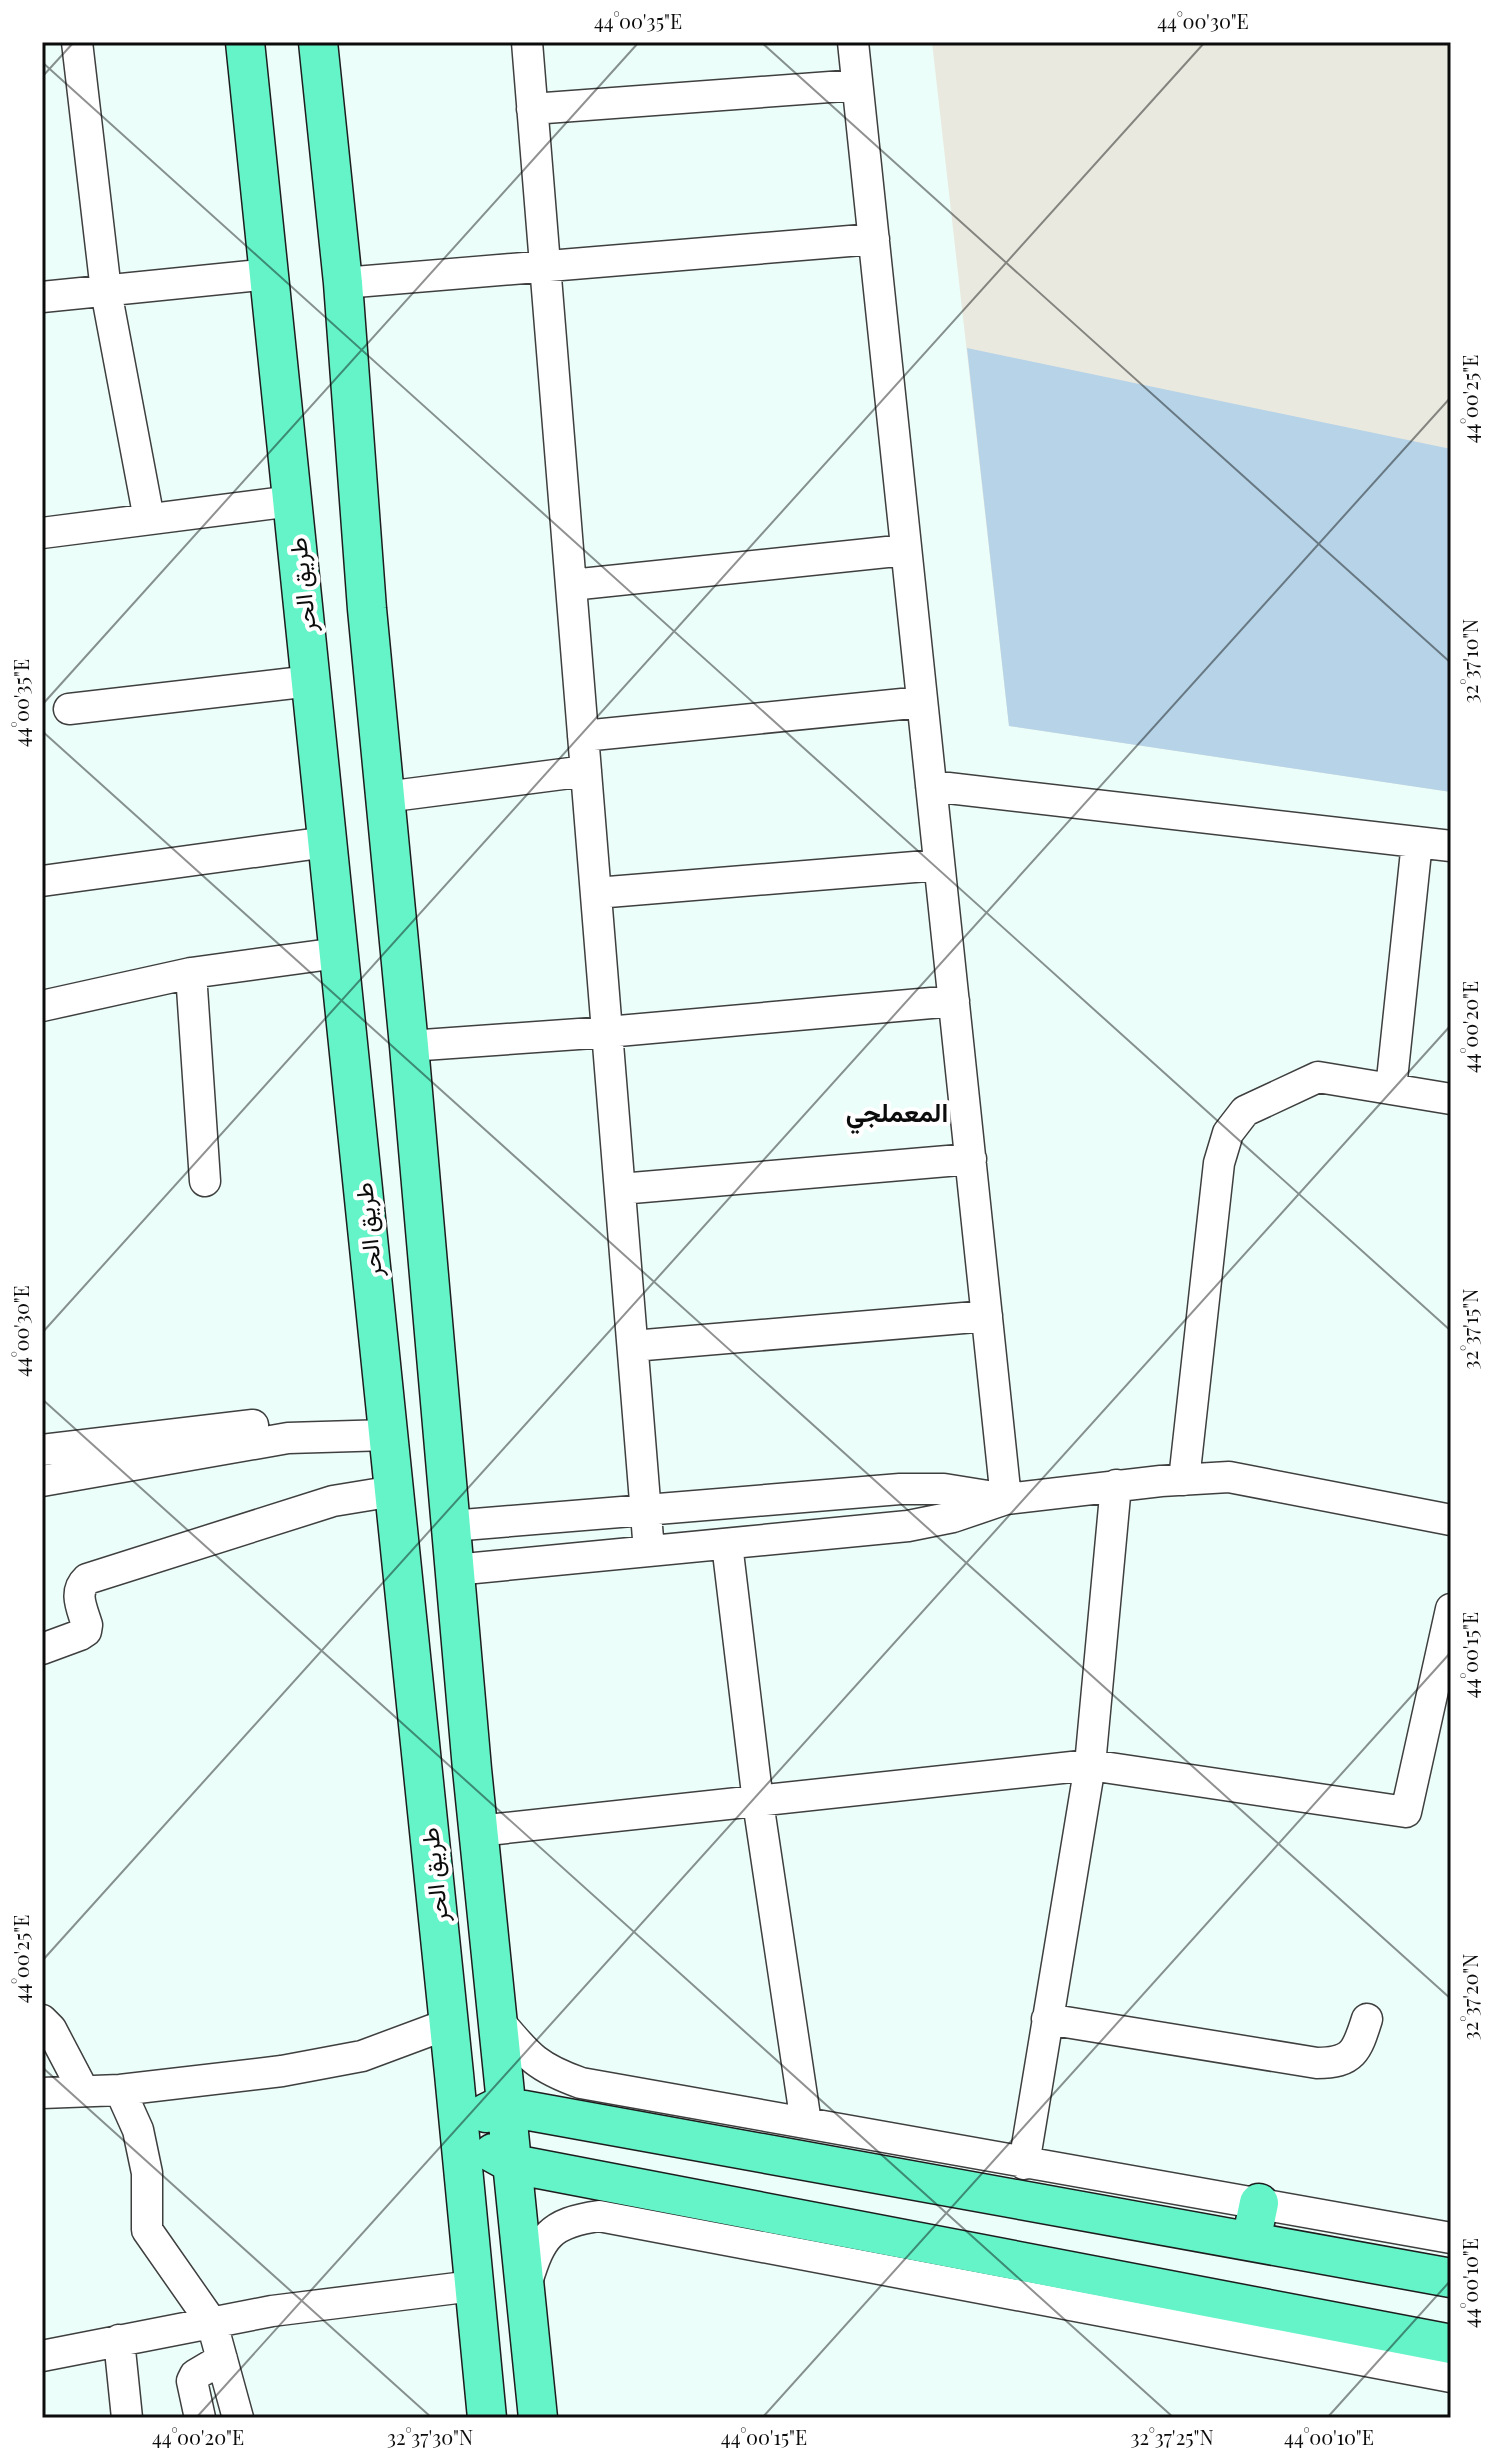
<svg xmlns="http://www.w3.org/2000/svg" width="1493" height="2460" viewBox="0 0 1493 2460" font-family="'Playfair Display',Vazirmatn,serif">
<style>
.industrial{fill:#eae9e0}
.grass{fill:#b6d3e7}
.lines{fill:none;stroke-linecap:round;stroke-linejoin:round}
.minor-casing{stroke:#3f3f3f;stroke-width:33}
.major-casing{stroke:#1d1d1d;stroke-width:41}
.minor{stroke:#fff;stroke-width:30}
.major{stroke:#65f4c8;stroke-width:38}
.ticks{fill:none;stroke:#0c0c0c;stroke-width:2;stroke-opacity:0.45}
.labels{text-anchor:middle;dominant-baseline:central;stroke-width:8;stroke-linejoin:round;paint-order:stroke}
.street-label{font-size:24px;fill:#0c0c0c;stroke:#fff}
.neighbourhood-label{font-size:26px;font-weight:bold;fill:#0c0c0c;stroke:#fff}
.neatline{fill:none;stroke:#0c0c0c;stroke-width:3}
.ticks-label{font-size:20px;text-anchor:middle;fill:#0c0c0c}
</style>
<rect width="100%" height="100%" fill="#ebfef9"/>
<path class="industrial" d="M932,42H1451V792L1009,726Z"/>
<path class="grass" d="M967,348L1451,449V792L1009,726Z"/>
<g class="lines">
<g class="minor-casing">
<path id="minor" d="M77,42L106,291L149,519
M527,42L649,1551
M853,42L1006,1499
M532,109L857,85
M343,283L874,239
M42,297L269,274
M42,533L292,501
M571,585L906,550
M69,709L311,681
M583,736L922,702
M931,786L1451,846
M385,797L586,771
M42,881L327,842
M596,893L939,865
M191,973L205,1181
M42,1006L191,973L338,953
M409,1046L607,1032L954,1001
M1391,1089L1417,842
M620,1189L971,1159
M633,1346L987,1316
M42,1450L253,1425
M1184,1480L1219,1163L1228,1133L1245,1111L1318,1077L1451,1099
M42,1481L288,1438L388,1435
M451,1526L900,1489H944L1000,1498
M727,1544L758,1802L806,2123
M454,1570L908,1526L953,1517L1006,1499L1161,1481L1229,1477L1451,1520
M42,1649L80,1635L86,1631L87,1625C82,1608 73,1592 87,1579L333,1501L394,1491
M478,1831L1090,1765L1406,1812L1451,1609
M1047,2019L1317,2063C1353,2063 1357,2051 1367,2019
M42,2020L51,2029L83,2090
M498,2020C528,2056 536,2067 581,2083L1451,2238
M120,2090L138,2130L147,2173V2230L212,2323L238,2418
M42,2093L120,2090L282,2071L362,2056L448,2024
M1024,2164L1090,1765L1116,1485
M527,2282C541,2237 549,2223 599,2216L1451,2377
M119,2340L127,2418
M42,2356L272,2311L473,2286
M200,2418L192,2381L195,2375L222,2359"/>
</g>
<g class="major-casing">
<path id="major" d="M245,42L454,2074L487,2418
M318,42L343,283L367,609L409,1046L472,1769L538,2418
M486,2113L496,2108L524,2110L1451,2278
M493,2153L513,2164L1451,2344
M1251,2241L1259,2203"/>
</g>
<use href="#minor" class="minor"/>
<use href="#major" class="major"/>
</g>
<path class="ticks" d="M761,42L1451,663M42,62L1451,1331M42,77L74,42M42,705L639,42M42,731L1451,1999M42,1333L1205,42M42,1399L1174,2418M42,1961L1451,397M42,2067L432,2418M196,2418L1451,1025M762,2418L1451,1652M1327,2418L1451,2280"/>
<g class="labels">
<g class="street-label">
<text transform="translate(301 585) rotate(-96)">طريق الحر</text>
<text transform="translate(367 1230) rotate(-96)">طريق الحر</text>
<text transform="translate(433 1875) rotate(-96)">طريق الحر</text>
</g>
<g class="neighbourhood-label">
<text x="897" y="1111">المعملجي</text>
</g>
</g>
<rect width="1493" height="2460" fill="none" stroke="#ffffff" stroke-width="88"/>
<rect x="44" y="44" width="1405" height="2372" class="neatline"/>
<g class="ticks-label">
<text x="638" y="29">44°00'35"E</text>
<text x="1203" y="29">44°00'30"E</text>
<text transform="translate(1471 399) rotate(-90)" y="7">44°00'25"E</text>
<text transform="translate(1471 661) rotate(-90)" y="7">32°37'10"N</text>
<text transform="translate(22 703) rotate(-90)" y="7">44°00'35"E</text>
<text transform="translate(1471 1027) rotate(-90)" y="7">44°00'20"E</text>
<text transform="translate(1471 1329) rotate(-90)" y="7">32°37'15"N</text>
<text transform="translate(22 1331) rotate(-90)" y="7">44°00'30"E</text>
<text transform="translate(1471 1655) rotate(-90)" y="7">44°00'15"E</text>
<text transform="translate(22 1959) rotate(-90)" y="7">44°00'25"E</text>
<text transform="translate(1471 1997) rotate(-90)" y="7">32°37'20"N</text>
<text transform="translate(1471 2283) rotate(-90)" y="7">44°00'10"E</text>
<text x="198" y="2445">44°00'20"E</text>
<text x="430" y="2445">32°37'30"N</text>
<text x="764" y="2445">44°00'15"E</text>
<text x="1172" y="2445">32°37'25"N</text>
<text x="1329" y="2445">44°00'10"E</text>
</g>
</svg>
